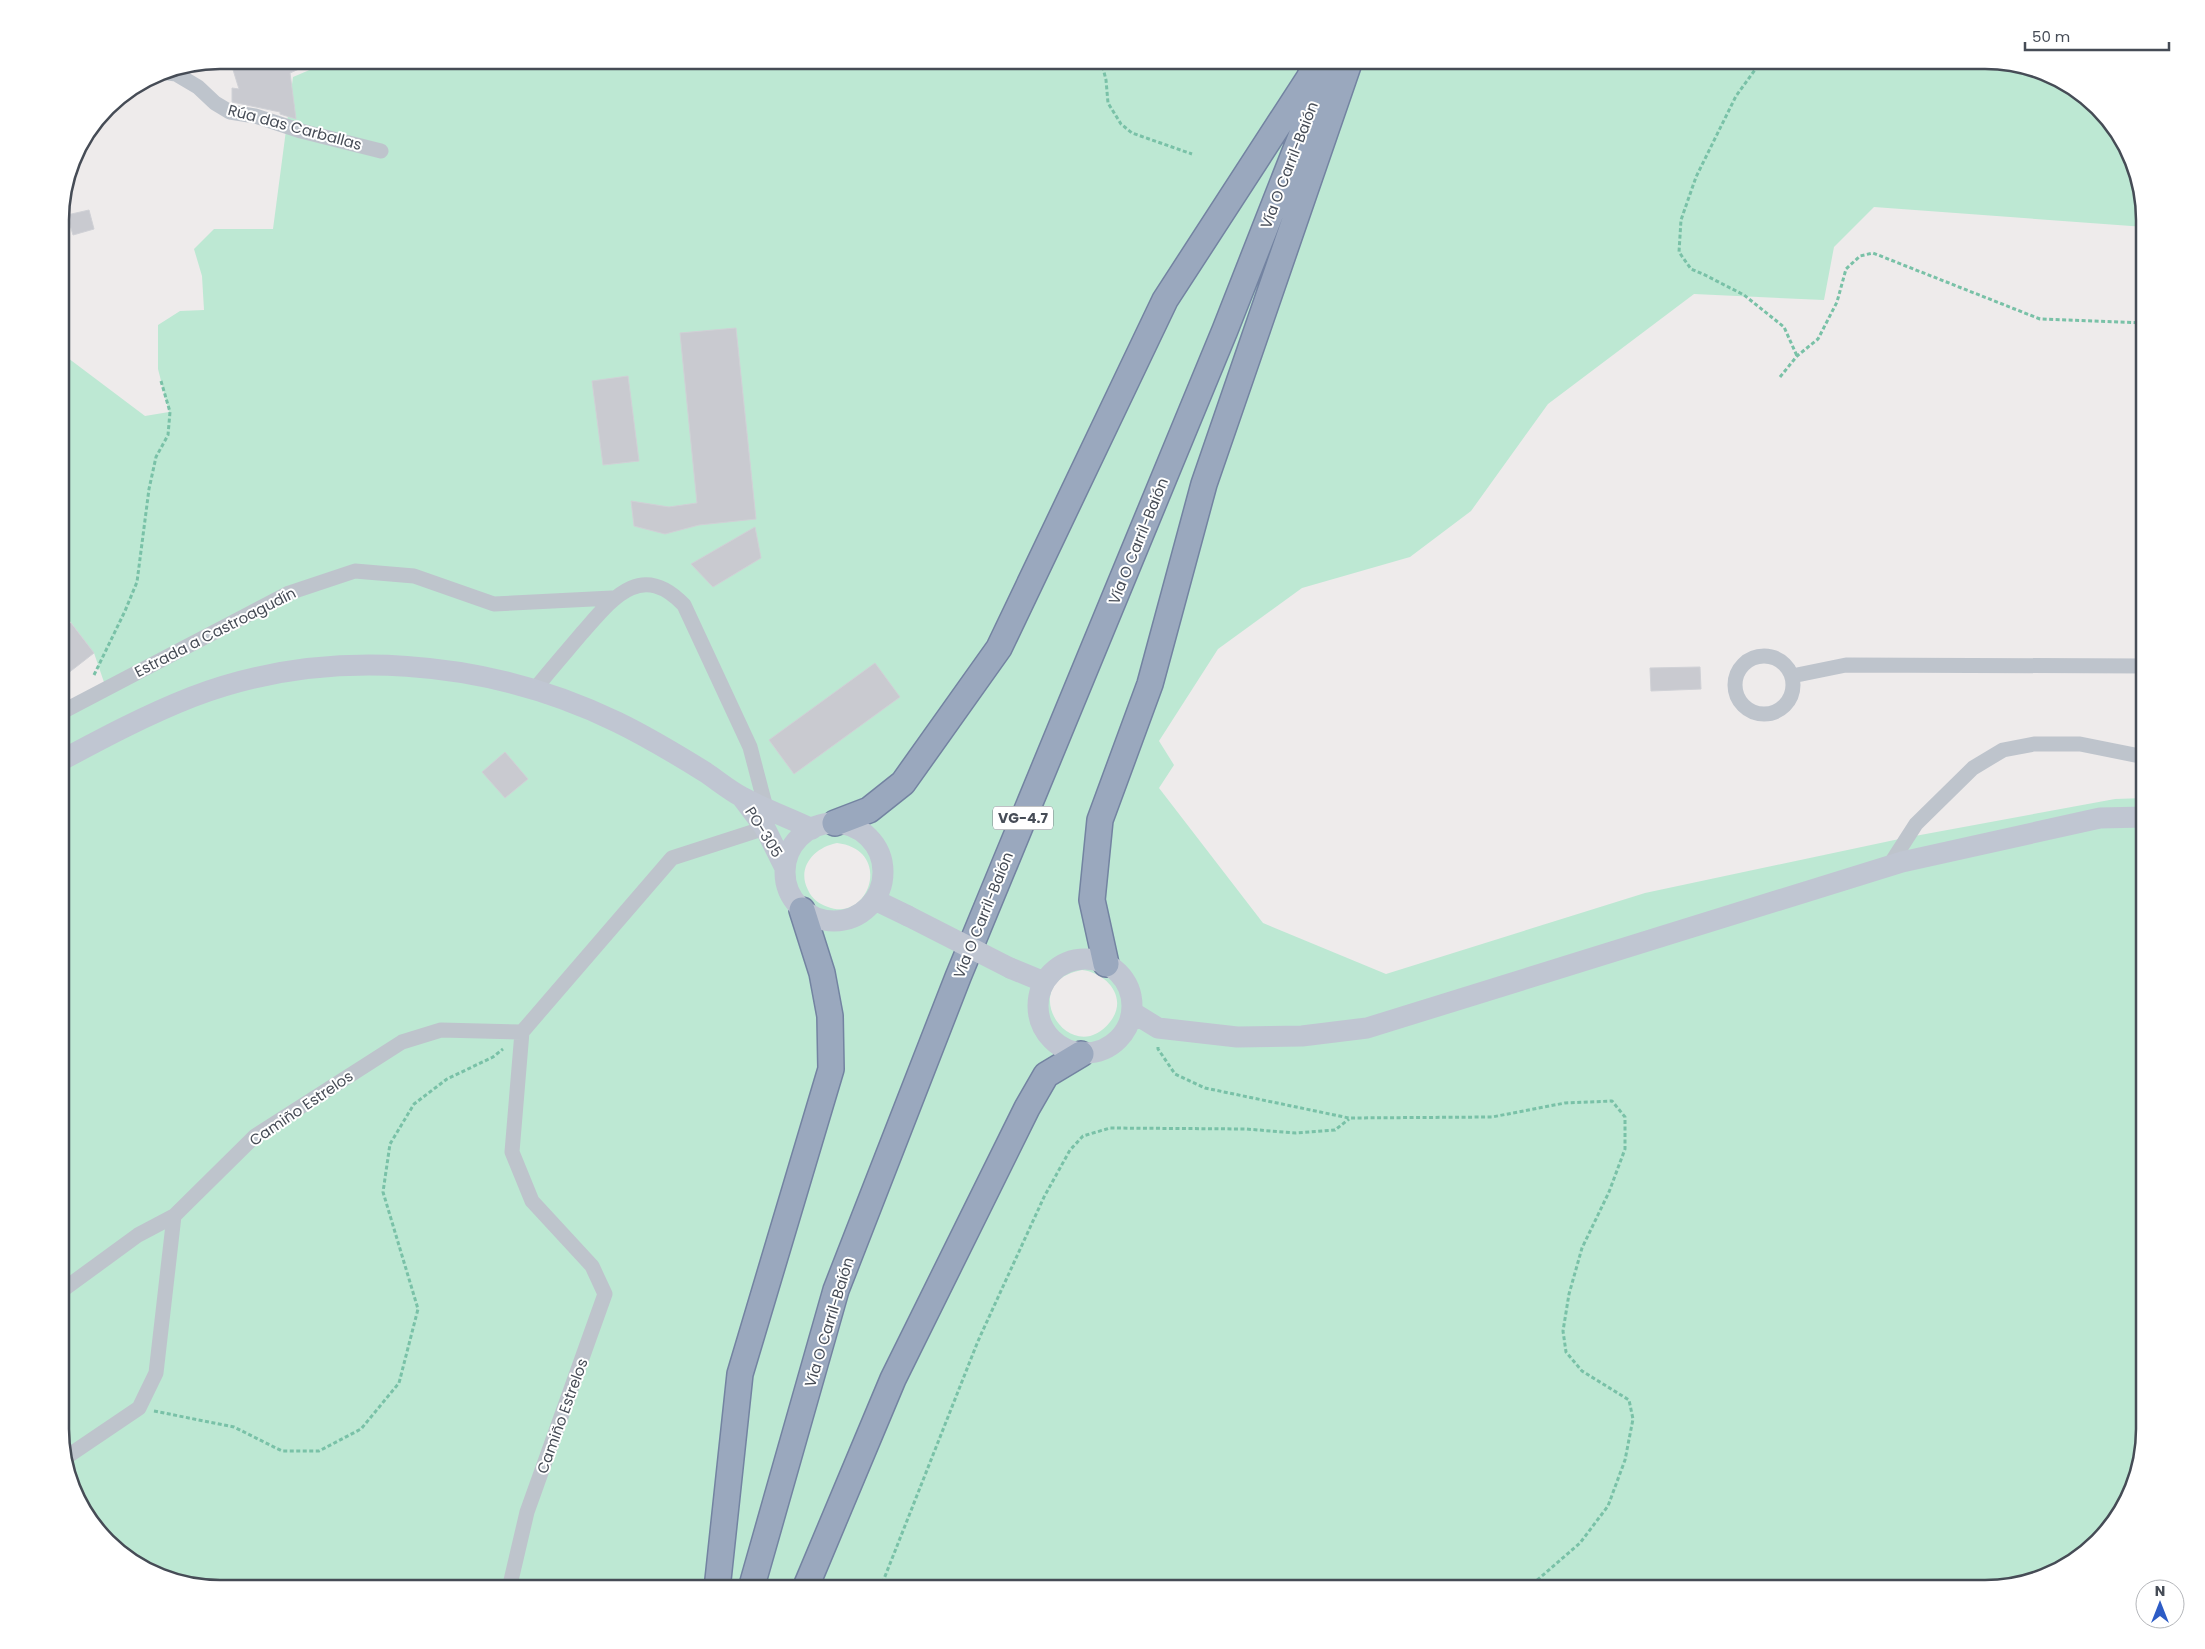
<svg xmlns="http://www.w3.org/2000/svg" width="2205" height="1649" viewBox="0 0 2205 1649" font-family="Poppins,sans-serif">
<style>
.green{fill:#bde8d3;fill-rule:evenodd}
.building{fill:#c9cad0;stroke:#d0d1d6}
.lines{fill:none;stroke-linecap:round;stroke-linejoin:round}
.trunk-casing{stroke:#7383a1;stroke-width:28}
.path{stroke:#79c1a7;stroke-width:3;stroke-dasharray:4 2.5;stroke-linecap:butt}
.minor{stroke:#bec4cc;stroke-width:15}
.secondary{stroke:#c0c6d2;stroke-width:21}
.trunk{stroke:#9aa8be;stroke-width:25}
.secondary-bridge{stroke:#c0c6d2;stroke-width:21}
.labels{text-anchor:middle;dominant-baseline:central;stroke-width:4;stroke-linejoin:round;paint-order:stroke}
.shield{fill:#fff;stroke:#7e8289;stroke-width:1}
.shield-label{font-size:14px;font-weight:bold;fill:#464c56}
.street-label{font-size:15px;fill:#464c56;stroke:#fff}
.rim{fill:none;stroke:#464c56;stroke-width:2.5}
</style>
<rect width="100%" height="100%" fill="#eeebeb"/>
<path class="green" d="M333,60H1985L2037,69L2083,93L2129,149L2145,227L1874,207L1834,247L1824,300L1694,294L1548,404L1471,511L1410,557L1302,588L1218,649L1159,741L1174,765L1159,788L1263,923L1386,974L1645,893L1904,838L2115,799L2145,798V1429L2136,1481L2112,1527L2056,1573L1985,1589H220L168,1580L122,1556L77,1500L60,1439V713L106,688L94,653L60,608V352L145,416L169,412L158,369V325L180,311L204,310L202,276L194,249L214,229H273L293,77ZM837,843C894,850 869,923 828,907C819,904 812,899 808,890C796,867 815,847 837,843ZM1082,970C1107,973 1129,998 1110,1022C1071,1071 1013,983 1082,970Z"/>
<path class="building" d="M230,60H319L290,73L296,119L280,114V112L232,102V88L239,89Z
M89,210L94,229L73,235L67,215Z
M736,328L756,519L699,525L665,534L634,526L631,501L669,507L697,503L680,333Z
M628,376L639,461L603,465L592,381Z
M755,527L761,558L713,587L691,564Z
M71,623L94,653L67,674L60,665V653L69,646L60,634V631Z
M875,663L900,697L794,774L769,740Z
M1700,667L1701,689L1651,691L1650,668Z
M505,752L528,779L505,798L482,772Z"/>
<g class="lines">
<g class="trunk-casing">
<path id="trunk" d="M835,823L869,810L903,783L999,648L1165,300L1309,78L1315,65
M1106,964L1092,900L1100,820L1150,684L1204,484L1350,60
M717,1589L740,1374L831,1069L830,1016L822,973L802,910
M751,1589L836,1290L958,977L1225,330L1331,60
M805,1589L893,1379L1027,1108L1046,1075L1081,1054"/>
</g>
<path class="path" d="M1101,60L1106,80L1108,103L1121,124L1132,133L1192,154
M1762,60L1736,96L1696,177L1681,220L1679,252L1691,269L1705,275L1744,295L1784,327L1797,356
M1780,377L1797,356L1818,339L1837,302L1846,269L1860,256L1873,253L2040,319L2145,323
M94,675L125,611L137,582L149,489L156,457L168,435L170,412L161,381
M1158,1047V1049L1175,1074L1205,1088L1349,1118L1492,1117L1565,1103L1612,1101L1625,1117V1149L1609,1192L1582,1248L1569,1294L1563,1331L1566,1352L1582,1371L1629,1400L1633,1419L1625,1460L1608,1506L1580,1543L1527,1589
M154,1411L234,1427L282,1451H319L361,1429L399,1383L418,1309L383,1192L390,1144L414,1104L447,1079L493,1057L503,1049
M880,1589L978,1341L1044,1197L1070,1150L1083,1136L1110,1128L1246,1129L1296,1133L1335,1130L1349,1119"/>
<path class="minor" d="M161,72L176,74L198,87L215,103L230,112L255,116L301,131L381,151
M1735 685a29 29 0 1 1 58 0a29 29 0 1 1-58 0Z
M1792,676L1846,665L2145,666
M535,689C550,670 566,652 582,633C612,599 641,560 684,605L750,747L766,808
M60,713L289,593L355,571L414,576L494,604L612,598
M1889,866L1916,824L1973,768L2003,750L2034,744H2080L2145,757
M60,1292L138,1235L174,1216
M65,1458L139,1408L156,1373L174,1216L255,1136L402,1042L441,1030L522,1032
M509,1589L527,1512L605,1294L592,1266L532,1201L512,1152L522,1032L672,858L765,828"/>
<path class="secondary" d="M60,761C103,738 146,715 192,697C328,645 487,659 617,722C648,737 676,754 705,772C717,780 729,790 742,797C764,809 789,818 812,829
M743,799L765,828L785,868
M785 872a49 49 0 1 1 98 0a49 49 0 1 1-98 0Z
M875,900L908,916
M1038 1006a47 47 0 1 1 94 0a47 47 0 1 1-94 0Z
M1010,968L1044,982
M1132,1012L1158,1028L1237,1037L1302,1036L1367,1028L1902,862L2100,818L2145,817"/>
<use href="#trunk" class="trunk"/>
<path class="secondary-bridge" d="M908,916L1010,968"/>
</g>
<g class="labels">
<rect class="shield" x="993" y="806.5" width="60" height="23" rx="4"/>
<g class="shield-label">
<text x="1023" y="818">VG-4.7</text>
</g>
<g class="street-label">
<text transform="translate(295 127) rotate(15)">Rúa das Carballas</text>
<text transform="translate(1289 165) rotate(-69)">Vía O Carril-Baión</text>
<text transform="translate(1138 541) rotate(-68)">Vía O Carril-Baión</text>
<text transform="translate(215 632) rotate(-27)">Estrada a Castroagudín</text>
<text transform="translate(764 832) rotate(58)">PO-305</text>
<text transform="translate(983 915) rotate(-68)">Vía O Carril-Baión</text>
<text transform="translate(301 1108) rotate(-34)">Camiño Estrelos</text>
<text transform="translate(829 1322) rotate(-73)">Vía O Carril-Baión</text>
<text transform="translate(562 1416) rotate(-70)">Camiño Estrelos</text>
</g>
</g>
<path d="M0 0H2205V1649H0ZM220 69H1985A151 151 0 0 1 2136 220V1429A151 151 0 0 1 1985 1580H220A151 151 0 0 1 69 1429V220A151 151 0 0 1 220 69Z" fill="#fff" fill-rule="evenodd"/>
<path class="rim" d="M220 69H1985A151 151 0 0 1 2136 220V1429A151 151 0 0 1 1985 1580H220A151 151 0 0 1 69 1429V220A151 151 0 0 1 220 69Z"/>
<g transform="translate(2160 1604)"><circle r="24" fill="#ffffff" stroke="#b5b7bb"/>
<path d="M0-4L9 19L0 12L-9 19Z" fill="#2d5cc6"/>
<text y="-8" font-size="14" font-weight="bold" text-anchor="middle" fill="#464c56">N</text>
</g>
<path d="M2025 42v8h144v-8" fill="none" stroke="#464c56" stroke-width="2.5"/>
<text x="2032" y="42" font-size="15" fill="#464c56" stroke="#ffffff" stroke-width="4" paint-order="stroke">50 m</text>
</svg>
